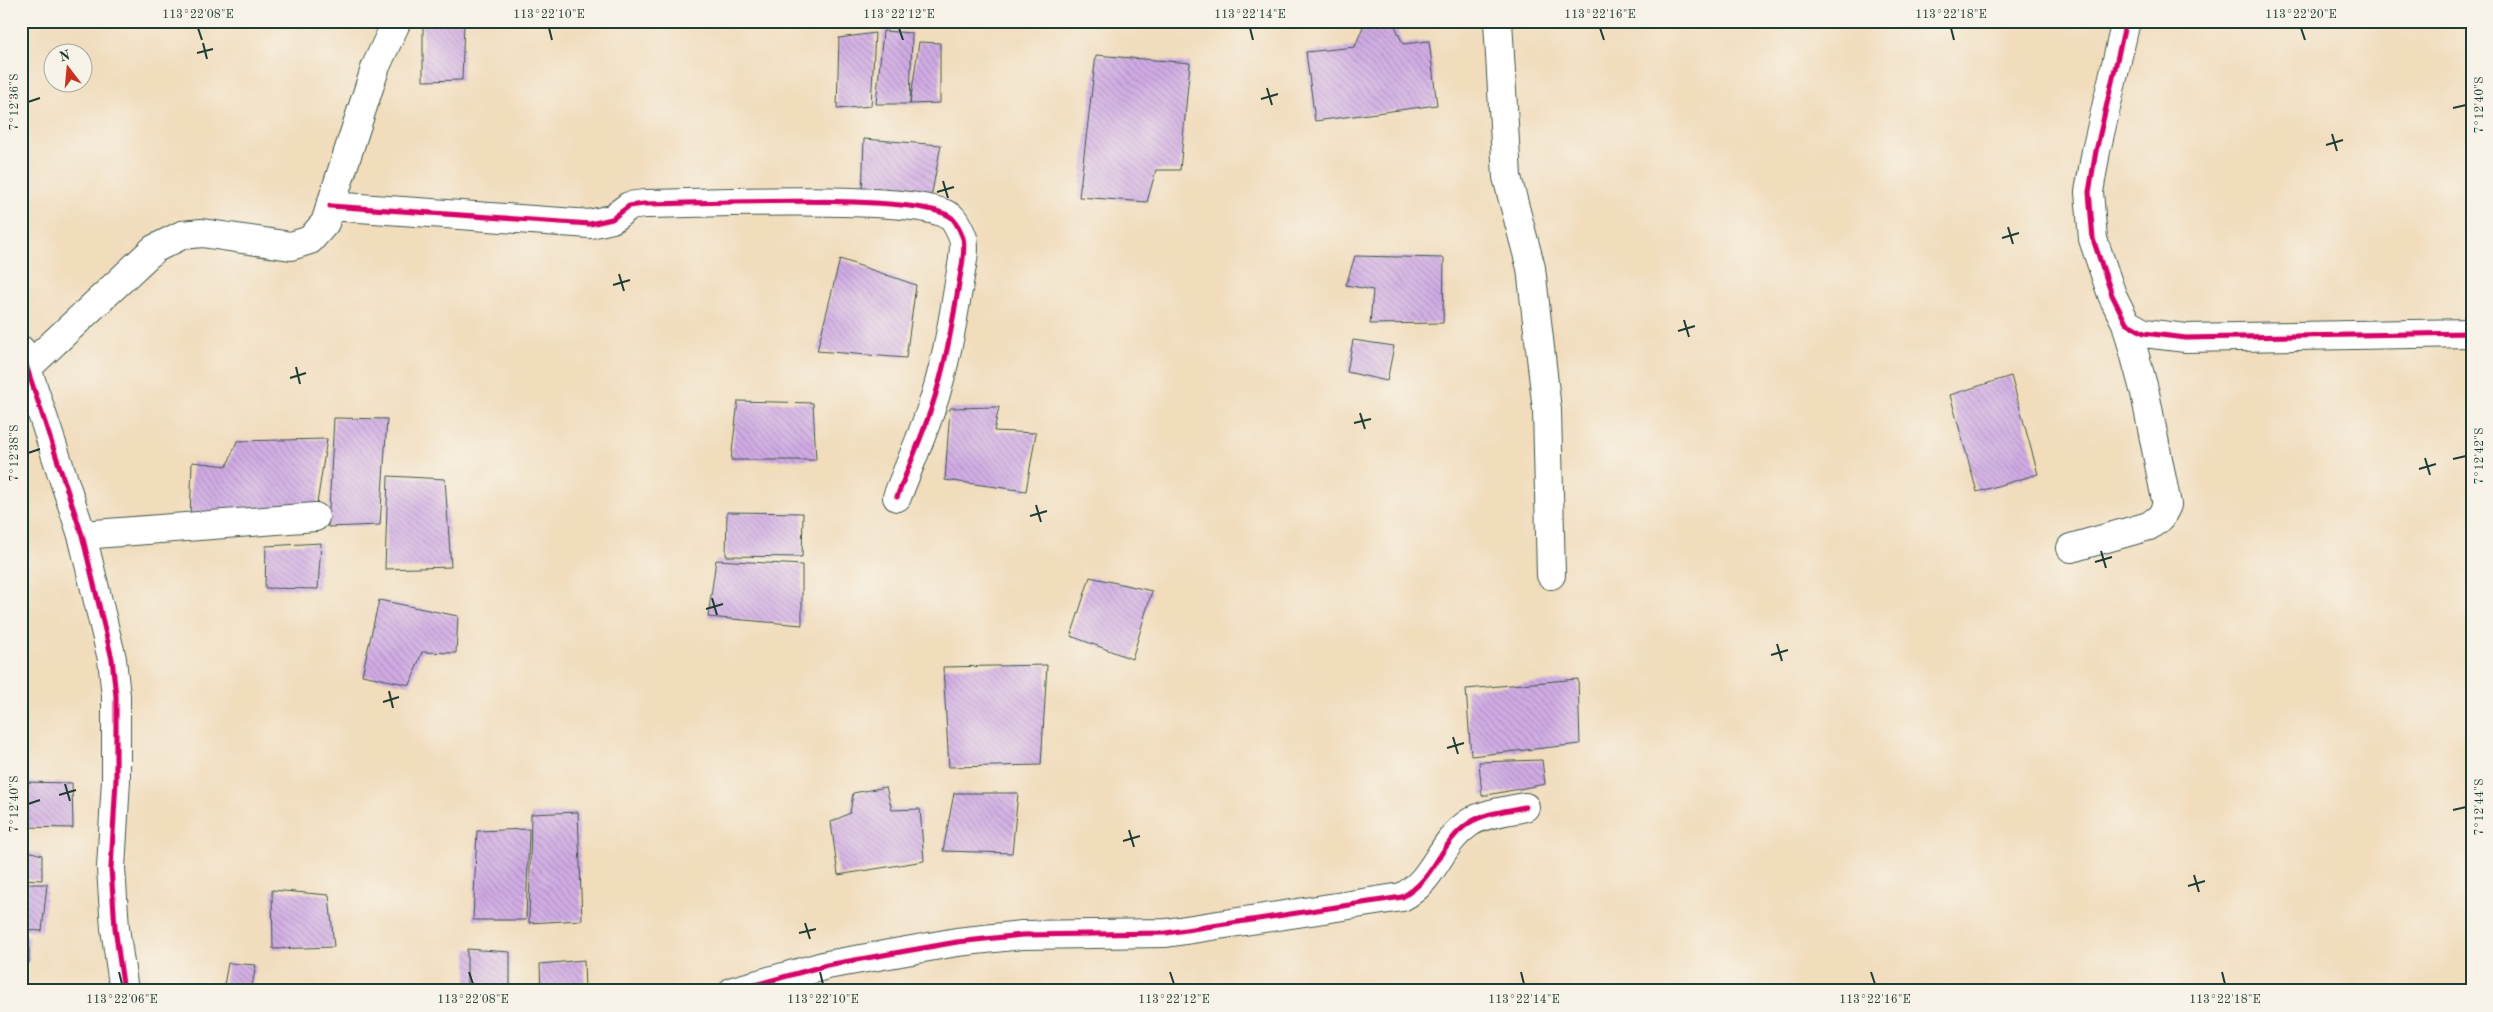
<svg xmlns="http://www.w3.org/2000/svg" width="2493" height="1012" viewBox="0 0 2493 1012" font-family="'Old Standard TT',serif">
<style>
.building{fill:url(#building-back-hatch)}
.lines{fill:none;stroke-linecap:round;stroke-linejoin:round}
.minor-casing{stroke:#3e5548;stroke-width:30}
.tertiary-casing{stroke:#3e5548;stroke-width:30}
.minor{stroke:#fff;stroke-width:28}
.tertiary{stroke:#fff;stroke-width:28}
.cycleway-casing{stroke:#f7f3e8;stroke-width:8}
.cycleway{stroke:#d6006c;stroke-width:5}
.ticks{fill:none;stroke:#1f3d34;stroke-width:2}
.neatline{fill:none;stroke:#1f3d34;stroke-width:2}
.ticks-label{font-size:12px;text-anchor:middle;fill:#1f3d34}
</style>
<defs>
<pattern id="building-back-hatch" width="6" height="6" patternUnits="userSpaceOnUse" patternTransform="scale(1.25)"><rect width="6" height="6" fill="#d1ace5"/><path d="M-1 5l2 2M0 0l6 6M5-1l2 2" fill="none" stroke="#a98dba"/></pattern>
</defs>
<rect width="100%" height="100%" fill="#f7f3e8"/>
<filter id="ink" filterUnits="userSpaceOnUse"><feTurbulence type="fractalNoise" baseFrequency=".02" numOctaves="2"/><feDisplacementMap in="SourceGraphic" scale="10" xChannelSelector="R" yChannelSelector="G"/><feConvolveMatrix kernelMatrix="1 2 1 2 8 2 1 2 1" color-interpolation-filters="sRGB"/></filter>
<filter id="wash" filterUnits="userSpaceOnUse"><feTurbulence type="fractalNoise" baseFrequency=".0096" numOctaves="4" result="noise"/><feDisplacementMap in="SourceGraphic" scale="20" xChannelSelector="R" yChannelSelector="G"/><feGaussianBlur stdDeviation="1.12" result="paint"/><feColorMatrix in="noise" values="0 0 0 0 0 0 0 0 0 0 0 0 0 0 0 0 0 1.4 0 .05"/><feComposite in="paint" operator="in"/></filter>
<g filter="url(#wash)">
<rect width="100%" height="100%" fill="#f1dcbc"/>
<g id="blocks">
<path class="building" d="M1393,21L1403,44L1429,41L1437,105L1315,121L1306,52L1355,47L1364,24Z
M464,22L462,80L423,81V25Z
M883,31L912,33L910,104H876Z
M875,33L871,106L837,109L839,38Z
M919,42L940,43V103L910,104Z
M1096,55L1190,63L1180,170H1156L1147,202L1079,197Z
M864,139L941,145L930,203L862,196Z
M1355,256L1444,258L1443,323L1370,324L1373,290L1346,285Z
M840,259L916,285L906,358L817,351Z
M1353,340L1394,346L1387,381L1347,372Z
M2011,376L2038,474L1977,492L1950,395Z
M738,401L813,403L816,460H731Z
M999,407L994,431L1036,433L1026,491L945,480L950,408Z
M334,418L387,419L380,525L328,527Z
M327,439L316,510L190,519L192,462L227,466L237,441Z
M388,476L445,479L451,567L385,569Z
M727,512L803,513L802,557L726,556Z
M321,543L318,589L265,588L266,546Z
M716,560L802,565V625L708,617Z
M1090,577L1152,591L1132,659L1071,636Z
M379,600L458,616L456,653L422,652L410,685L362,675Z
M1047,665L1041,765L949,767L943,667Z
M1578,679L1580,744L1471,756L1466,689Z
M1542,760L1545,784L1482,796L1479,762Z
M21,782L72,783L73,828L21,827Z
M886,787L892,810L920,809L924,861L838,875L831,822L850,813L853,793Z
M954,793H1018L1012,853L943,851Z
M578,812L582,920L529,923L531,814Z
M529,829L526,920H473L477,831Z
M21,834H26L28,851L42,855V880L21,879Z
M21,884H47L42,931L21,930Z
M272,890L329,895L334,947L273,949Z
M21,937H29V963L21,962Z
M467,949L510,952V988L467,985Z
M584,960L585,991H541L540,964Z
M228,963L256,965L251,991H223Z"/>
</g>
</g>
<g filter="url(#ink)">
<use href="#blocks" fill-opacity="0" stroke="#3e5548" stroke-width="1"/>
<g class="lines">
<g class="minor-casing">
<path id="minor" d="M1498,21L1507,177L1531,268L1547,410L1551,575
M2126,21L2096,151L2089,192L2093,239L2112,295L2126,323L2144,333L2186,338L2472,333
M330,206L590,224L612,219L629,206L644,204C695,204 923,192 952,218C956,222 961,233 963,238C966,251 961,270 959,283C952,326 945,368 931,409C921,439 908,468 897,497
M27,368L154,249L182,235L202,233L291,246L310,240L325,223L376,66L397,21
M82,535L315,517
M2071,548L2149,526L2161,517L2167,505L2145,393L2126,323
M733,991L827,965L957,942L1022,935L1166,933L1402,897C1436,879 1439,843 1469,823C1484,813 1507,811 1525,807"/>
</g>
<g class="tertiary-casing">
<path id="tertiary" d="M21,350L82,535L112,659L116,696V780L111,868L115,928L124,991"/>
</g>
<use href="#minor" class="minor"/>
<use href="#tertiary" class="tertiary"/>
<g class="cycleway-casing">
<path id="cycleway" d="M2126,21L2096,151L2089,192L2093,239L2112,295L2126,323L2144,333L2186,338L2472,333
M330,206L590,224L612,219L629,206L644,204C695,204 923,192 952,218C956,222 961,233 963,238C966,251 961,270 959,283C952,326 945,368 931,409C921,439 908,468 897,497
M21,350L82,535L112,659L116,696V780L111,868L115,928L124,991
M733,991L827,965L957,942L1022,935L1166,933L1402,897C1436,879 1439,843 1469,823C1484,813 1507,811 1525,807"/>
</g>
<use href="#cycleway" class="cycleway"/>
</g>
</g>
<path class="ticks" d="M198,28L202,40M549,28L552,40M899,28L903,40M1250,28L1253,40M1600,28L1604,40M1951,28L1954,40M2301,28L2305,40M203,43L207,59M197,53L213,49M1267,88L1272,105M1261,99L1278,94M28,102L40,98M2453,108L2466,105M2332,134L2337,151M2326,145L2343,140M943,181L948,198M937,192L954,187M2008,227L2013,244M2002,238L2019,233M619,274L624,291M613,285L630,280M1684,320L1689,337M1678,331L1695,326M296,367L300,384M290,378L306,373M1360,413L1365,429M1354,423L1371,419M28,453L40,449M2425,458L2430,475M2453,459L2466,456M2419,469L2436,464M1036,505L1041,522M1030,516L1047,511M2101,551L2106,568M2095,562L2112,557M712,598L717,615M706,609L723,604M1777,644L1782,661M1771,655L1788,650M389,691L393,708M383,702L399,697M1453,737L1458,754M1447,748L1464,743M65,784L70,801M59,795L76,790M28,804L40,800M2453,810L2466,807M1129,830L1134,847M1123,841L1140,836M2194,875L2199,892M2188,886L2205,881M805,923L810,939M799,933L816,929M119,972L122,984M469,972L473,984M820,972L823,984M1170,972L1174,984M1521,972L1524,984M1871,972L1875,984M2222,972L2225,984"/>
<rect width="2493" height="1012" fill="none" stroke="#f7f3e8" stroke-width="55"/>
<g transform="translate(68 68) rotate(344)"><circle r="24" fill="#f7f3e8" stroke="#a1aaa0"/>
<path d="M0-4L9 19L0 12L-9 19Z" fill="#c8321e"/>
<text y="-8" font-size="14" font-weight="bold" text-anchor="middle" fill="#1f3d34">N</text>
</g>
<rect x="28" y="28" width="2438" height="956" class="neatline"/>
<g class="ticks-label">
<text x="198" y="18">113°22'08"E</text>
<text x="549" y="18">113°22'10"E</text>
<text x="899" y="18">113°22'12"E</text>
<text x="1250" y="18">113°22'14"E</text>
<text x="1600" y="18">113°22'16"E</text>
<text x="1951" y="18">113°22'18"E</text>
<text x="2301" y="18">113°22'20"E</text>
<text transform="translate(14 102) rotate(-90)" y="4">7°12'36"S</text>
<text transform="translate(2479 105) rotate(-90)" y="4">7°12'40"S</text>
<text transform="translate(14 453) rotate(-90)" y="4">7°12'38"S</text>
<text transform="translate(2479 456) rotate(-90)" y="4">7°12'42"S</text>
<text transform="translate(14 804) rotate(-90)" y="4">7°12'40"S</text>
<text transform="translate(2479 807) rotate(-90)" y="4">7°12'44"S</text>
<text x="122" y="1003">113°22'06"E</text>
<text x="473" y="1003">113°22'08"E</text>
<text x="823" y="1003">113°22'10"E</text>
<text x="1174" y="1003">113°22'12"E</text>
<text x="1524" y="1003">113°22'14"E</text>
<text x="1875" y="1003">113°22'16"E</text>
<text x="2225" y="1003">113°22'18"E</text>
</g>
</svg>
